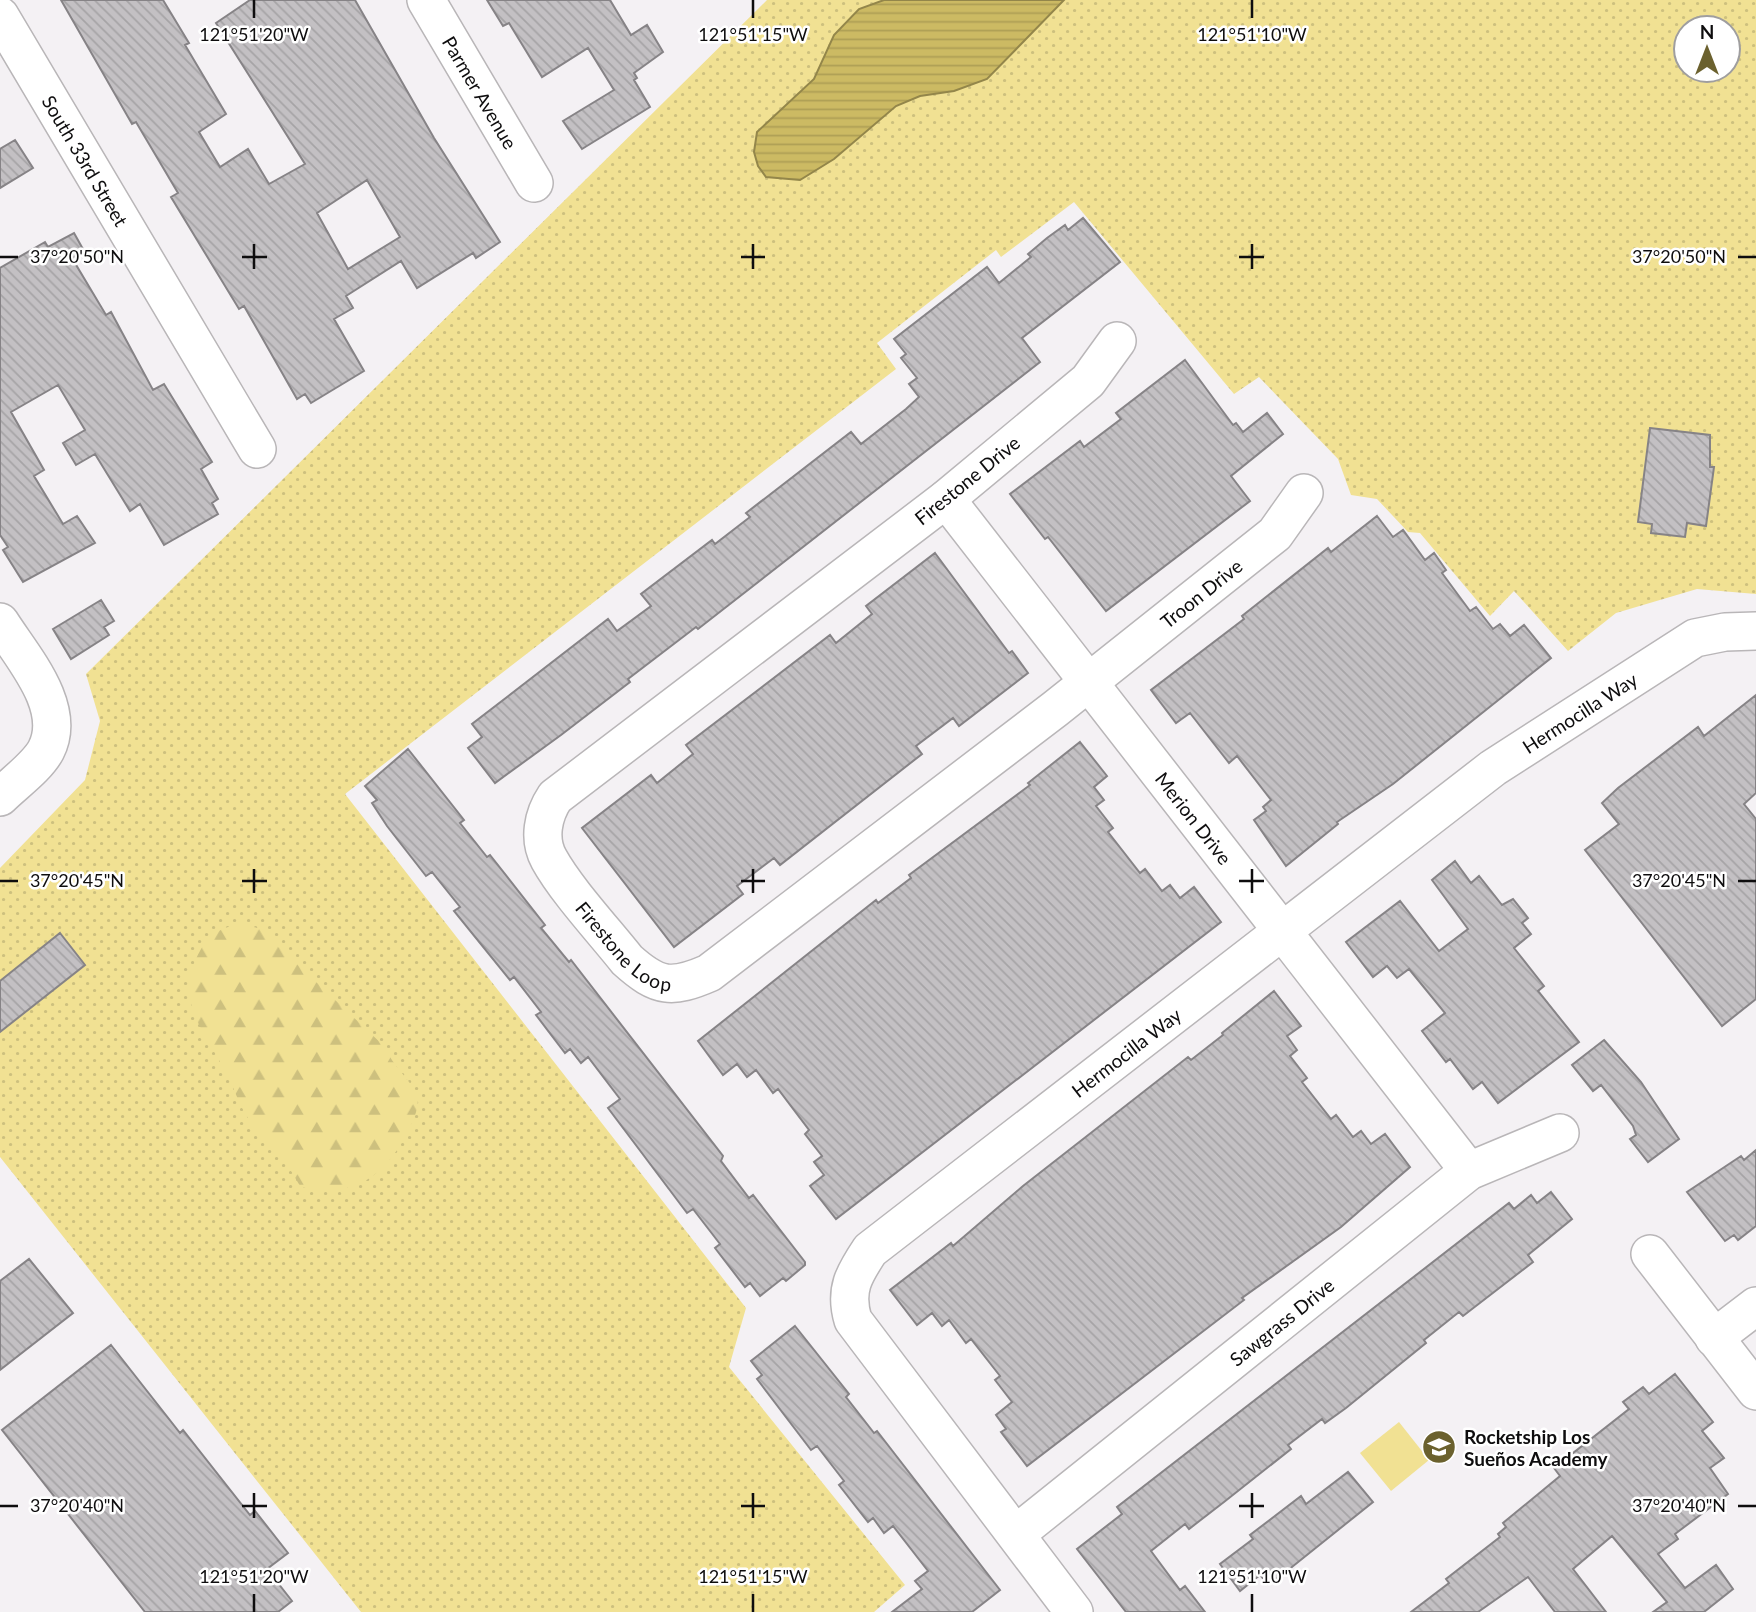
<svg xmlns="http://www.w3.org/2000/svg" width="1756" height="1612" viewBox="0 0 1756 1612" font-family="Lato,sans-serif">
<style>
.grass{fill:url(#grass-dots);fill-rule:evenodd}
.forest{fill:url(#forest-firs)}
.park{fill:#f1e193}
.water{fill:url(#water-rules);stroke:#93864a;stroke-width:2}
.building{fill:url(#building-back-hatch);stroke:#868386;stroke-width:2;fill-rule:evenodd}
.lines{fill:none;stroke-linecap:round;stroke-linejoin:round}
.minor-casing{stroke:#b9b6b8;stroke-width:40}
.minor{stroke:#fff;stroke-width:37}
.ticks{fill:none;stroke:#0e0d0e;stroke-width:2.5}
.labels{text-anchor:middle;dominant-baseline:central;stroke-width:5;stroke-linejoin:round;paint-order:stroke}
.street-label{font-size:19px;fill:#0e0d0e;stroke:#fff}
.poi-label{font-size:19px;font-weight:bold;fill:#0e0d0e;stroke:#fff;text-anchor:start}
.ticks-label{font-size:18px;text-anchor:middle;fill:#0e0d0e;stroke:#fff;stroke-width:5;stroke-linejoin:round;paint-order:stroke}
</style>
<defs>
<pattern id="grass-dots" width="8" height="8" patternUnits="userSpaceOnUse" patternTransform="scale(1.75)"><rect width="8" height="8" fill="#f1e193"/><path d="M2 2h.1M6 6h.1" fill="none" stroke="#cdc07e" stroke-width="1.8" stroke-linecap="round"/></pattern>
<pattern id="forest-firs" width="22" height="20" patternUnits="userSpaceOnUse" patternTransform="scale(1.75)"><rect width="22" height="20" fill="#f1e193"/><path d="M5 1l3.5 6h-7zM16 11l3.5 6h-7z" fill="#cdc07e"/></pattern>
<pattern id="water-rules" width="6" height="5" patternUnits="userSpaceOnUse" patternTransform="scale(1.75)"><rect width="6" height="5" fill="#ccba63"/><path d="M0 2.5h6" fill="none" stroke="#ae9f55"/></pattern>
<pattern id="building-back-hatch" width="6" height="6" patternUnits="userSpaceOnUse" patternTransform="scale(1.75)"><rect width="6" height="6" fill="#c3c0c3"/><path d="M-1 5l2 2M0 0l6 6M5-1l2 2" fill="none" stroke="#a6a4a6"/></pattern>
</defs>
<rect width="100%" height="100%" fill="#f4f1f4"/>
<path class="grass" d="M767,0H1756V594L1697,589L1616,613L1568,651L1514,591L1490,616L1420,533L1408,532L1377,499L1351,495L1338,459L1259,377L1234,394L1074,202L1001,257L996,250L877,343L896,369L345,794L746,1308L729,1367L905,1585L874,1612H361L0,1157V868L85,780L100,721L86,674ZM1686,28H1728V70H1686Z"/>
<path class="forest" d="M245,924L260,929L385,1047C391,1064 414,1084 417,1095C420,1108 413,1120 408,1131C385,1177 353,1199 301,1187C294,1177 289,1165 281,1156C269,1142 256,1131 246,1115C237,1100 232,1082 223,1067C201,1026 173,998 201,949C212,931 225,926 245,924Z"/>
<path class="park" d="M1399,1422L1429,1460L1391,1491L1360,1453Z"/>
<path class="water" d="M884,0H1064L987,79L954,91L920,96L896,106L834,159L800,180L766,177L758,166L754,152L757,132L814,79L834,35L859,9Z"/>
<path class="building" d="M61,0H163L189,43L185,45L226,114L199,132L220,167L248,149L269,184L305,164L216,23L250,0H355L434,138L500,242L476,258L473,253L417,288L401,261L346,296L353,308L334,319L364,371L311,403L305,394L297,399L244,306L239,309L171,197L178,193L136,122L132,124ZM367,180L400,237L348,269L317,213Z
M487,0H610L631,35L647,25L663,52L634,73L637,78L634,80L650,107L582,149L563,121L614,90L588,48L542,77L509,23L503,26Z
M15,140L33,168L0,188V149Z
M1083,218L1120,262L1022,338L1040,362L721,611L698,629L696,627L628,679L630,682L561,735L495,783L468,748L482,737L472,724L608,619L617,631L651,606L641,594L712,540L715,544L750,517L746,513L851,432L861,444L906,409L919,397L909,384L917,378L901,358L906,354L894,339L987,267L999,283L1031,257L1028,254L1047,238L1065,225L1068,230Z
M74,233L84,251L72,258L106,315L111,312L153,390L164,384L212,462L201,469L218,499L212,503L218,514L164,545L140,504L130,511L95,454L76,465L63,443L85,430L58,385L11,412L44,470L34,476L63,524L77,516L95,543L23,582L3,550L8,547L0,535V268L45,242L48,247Z
M1185,360L1233,425L1236,423L1243,432L1267,413L1283,434L1231,476L1250,501L1106,611L1048,537L1045,539L1010,494L1080,441L1084,447L1121,419L1116,413Z
M1650,428L1710,435V467H1714L1706,526L1687,523L1685,537L1651,533L1652,524L1638,522Z
M1377,516L1393,537L1403,530L1425,560L1434,553L1446,570L1442,573L1470,611L1476,607L1493,629L1500,624L1510,636L1524,625L1551,658L1393,784L1337,822L1338,824L1286,866L1254,820L1266,811L1263,807L1271,800L1237,756L1229,763L1190,713L1176,723L1151,690L1244,619L1242,616L1328,548L1331,552Z
M935,553L1009,653L1012,651L1028,673L959,726L953,718L916,746L922,754L780,865L774,858L737,886L743,894L674,947L582,828L651,775L657,783L693,754L686,745L830,635L836,643L872,614L866,606Z
M101,600L114,621L104,627L109,635L71,659L53,629Z
M1756,695V793L1744,804L1756,819V999L1722,1026L1585,850L1619,824L1602,803L1618,788L1698,727L1704,736Z
M1080,742L1107,776L1094,787L1104,800L1096,806L1113,828L1108,832L1140,873L1145,869L1162,891L1170,885L1180,898L1194,887L1221,922L836,1219L810,1186L824,1175L814,1162L822,1156L805,1134L809,1130L778,1089L773,1093L756,1070L747,1077L737,1064L723,1075L698,1041L876,900L878,903L911,878L909,875L1030,785L1028,783Z
M408,749L464,820L460,823L487,857L490,855L545,925L541,928L569,962L571,960L723,1156L721,1161L749,1198L753,1195L805,1262V1265L786,1281L783,1278L760,1296L750,1283L745,1287L715,1248L720,1244L693,1209L687,1213L608,1108L620,1099L588,1057L581,1063L570,1049L565,1053L536,1015L541,1012L514,977L510,980L454,911L460,907L432,872L426,876L387,826L372,803L377,800L365,786Z
M1455,861L1471,883L1479,876L1502,905L1513,899L1528,918L1522,923L1531,934L1514,948L1544,986L1538,991L1579,1042L1498,1103L1482,1082L1473,1089L1450,1059L1446,1062L1422,1031L1445,1013L1409,969L1397,978L1387,966L1373,977L1346,942L1400,901L1439,951L1468,929L1432,880Z
M60,933L85,965L0,1032V981Z
M1274,991L1301,1026L1287,1036L1297,1050L1290,1056L1307,1078L1302,1082L1331,1119L1336,1115L1353,1137L1361,1131L1371,1144L1385,1134L1410,1167L1341,1227L1242,1298L1244,1300L1027,1466L1001,1432L1006,1429L996,1415L1012,1402L995,1380L1000,1376L971,1339L966,1343L949,1320L942,1326L932,1313L917,1325L890,1290L951,1243L953,1246L1023,1186L1188,1057L1191,1060L1223,1035L1222,1033Z
M1604,1040L1641,1082L1679,1139L1648,1162L1630,1139L1636,1135L1633,1126L1601,1085L1593,1091L1572,1065Z
M1756,1150V1226L1738,1240L1734,1235L1725,1241L1687,1192L1741,1156L1744,1160Z
M1551,1192L1572,1219L1528,1255L1533,1262L1463,1316L1459,1312L1424,1340L1426,1343L1346,1408L1325,1423L1322,1419L1288,1445L1291,1449L1224,1502L1189,1529L1185,1524L1151,1551L1180,1590L1185,1586L1205,1612H1126L1077,1549L1122,1514L1117,1507L1509,1203L1514,1209L1531,1195L1537,1203Z
M29,1259L73,1313L0,1370V1281Z
M795,1326L849,1394L846,1397L874,1433L877,1431L1000,1590L972,1612H892L922,1589L915,1581L928,1571L893,1526L884,1533L873,1518L868,1522L839,1485L844,1481L817,1446L811,1450L757,1379L762,1375L751,1361Z
M111,1345L180,1433L183,1430L250,1515L255,1511L288,1553L267,1569L292,1601L278,1612H145L2,1430Z
M1675,1374L1713,1422L1702,1431L1724,1458L1710,1468L1728,1494L1675,1534L1678,1539L1658,1554L1685,1588L1716,1565L1733,1589L1704,1612H1653L1667,1602L1612,1536L1573,1569L1606,1612H1555L1528,1577L1478,1612H1411L1449,1583L1446,1579L1500,1537L1498,1534L1506,1527L1503,1523L1560,1476L1554,1468L1629,1409L1623,1402L1643,1387L1649,1394Z
M1348,1472L1373,1502L1282,1575L1268,1584L1260,1575L1240,1591L1220,1564L1253,1539L1250,1535L1301,1496L1306,1504Z"/>
<g class="lines">
<g class="minor-casing">
<g id="minor">
<path id="s1" d="M426,0L534,183"/>
<path id="s2" d="M0,16L257,449"/>
<path id="s3" d="M1117,341L1088,381L946,499L555,797C543,815 538,839 549,859C566,890 604,931 627,960C658,988 672,989 709,973L1055,709L1275,534L1304,493"/>
<path id="s4" d="M946,499L1469,1171"/>
<path d="M0,622C22,657 68,707 46,750C37,767 14,783 0,797"/>
<path d="M1650,1254L1756,1391"/>
<path d="M1714,1338L1756,1306"/>
<path id="s5" d="M1016,1534L1469,1171L1560,1133"/>
<path id="s6" d="M1074,1612L853,1320C844,1290 854,1274 870,1250L1493,768L1695,638L1725,632L1756,631"/>
</g>
</g>
<use href="#minor" class="minor"/>
</g>
<path class="ticks" d="M254,0V18M753,0V18M1252,0V18M254,244V269M753,244V269M1252,244V269M0,257H18M242,257H267M741,257H765M1239,257H1264M1738,257H1756M254,869V893M753,869V893M1252,869V893M0,881H18M242,881H267M741,881H765M1239,881H1264M1738,881H1756M254,1493V1518M753,1493V1518M1252,1493V1518M0,1506H18M242,1506H267M741,1506H765M1239,1506H1264M1738,1506H1756M254,1594V1612M753,1594V1612M1252,1594V1612"/>
<defs>
<g id="school-disc" transform="scale(1.75)"><circle r="9.5" fill="#6b612e" stroke="#fff"/><path d="M0-5L7-2L0 1L-7-2ZM-4 1L0 2.5L4 1V4Q0 6-4 4Z" fill="#fff"/></g>
</defs>
<g fill-rule="evenodd">
<use href="#school-disc" x="1439" y="1447"/>
</g>
<g class="labels">
<g class="street-label">
<text stroke="none"><textPath href="#s1" startOffset="107">Parmer Avenue</textPath></text>
<text stroke="none"><textPath href="#s2" startOffset="168">South 33rd Street</textPath></text>
<text transform="translate(967 480) rotate(-39)">Firestone Drive</text>
<text stroke="none"><textPath href="#s3" startOffset="1631">Troon Drive</textPath></text>
<text stroke="none"><textPath href="#s6" startOffset="1332">Hermocilla Way</textPath></text>
<text stroke="none"><textPath href="#s4" startOffset="404">Merion Drive</textPath></text>
<text stroke="none"><textPath href="#s3" startOffset="908">Firestone Loop</textPath></text>
<text stroke="none"><textPath href="#s6" startOffset="765">Hermocilla Way</textPath></text>
<text stroke="none"><textPath href="#s5" startOffset="340">Sawgrass Drive</textPath></text>
</g>
<g class="poi-label">
<text x="1464" y="1436">Rocketship Los<tspan x="1464" dy="22">Sueños Academy</tspan></text>
</g>
</g>
<g class="ticks-label">
<text x="254" y="41">121°51'20"W</text>
<text x="753" y="41">121°51'15"W</text>
<text x="1252" y="41">121°51'10"W</text>
<text x="77" y="263">37°20'50"N</text>
<text x="1679" y="263">37°20'50"N</text>
<text x="77" y="887">37°20'45"N</text>
<text x="1679" y="887">37°20'45"N</text>
<text x="77" y="1512">37°20'40"N</text>
<text x="1679" y="1512">37°20'40"N</text>
<text x="254" y="1583">121°51'20"W</text>
<text x="753" y="1583">121°51'15"W</text>
<text x="1252" y="1583">121°51'10"W</text>
</g>
<g transform="translate(1707 49)"><circle r="33" fill="#ffffff" stroke="#9f9e9f" stroke-width="2"/>
<path d="M0-5L12 26L0 18L-12 26Z" fill="#6b612e"/>
<text y="-10" font-size="19" font-weight="bold" text-anchor="middle" fill="#0e0d0e">N</text>
</g>
</svg>
